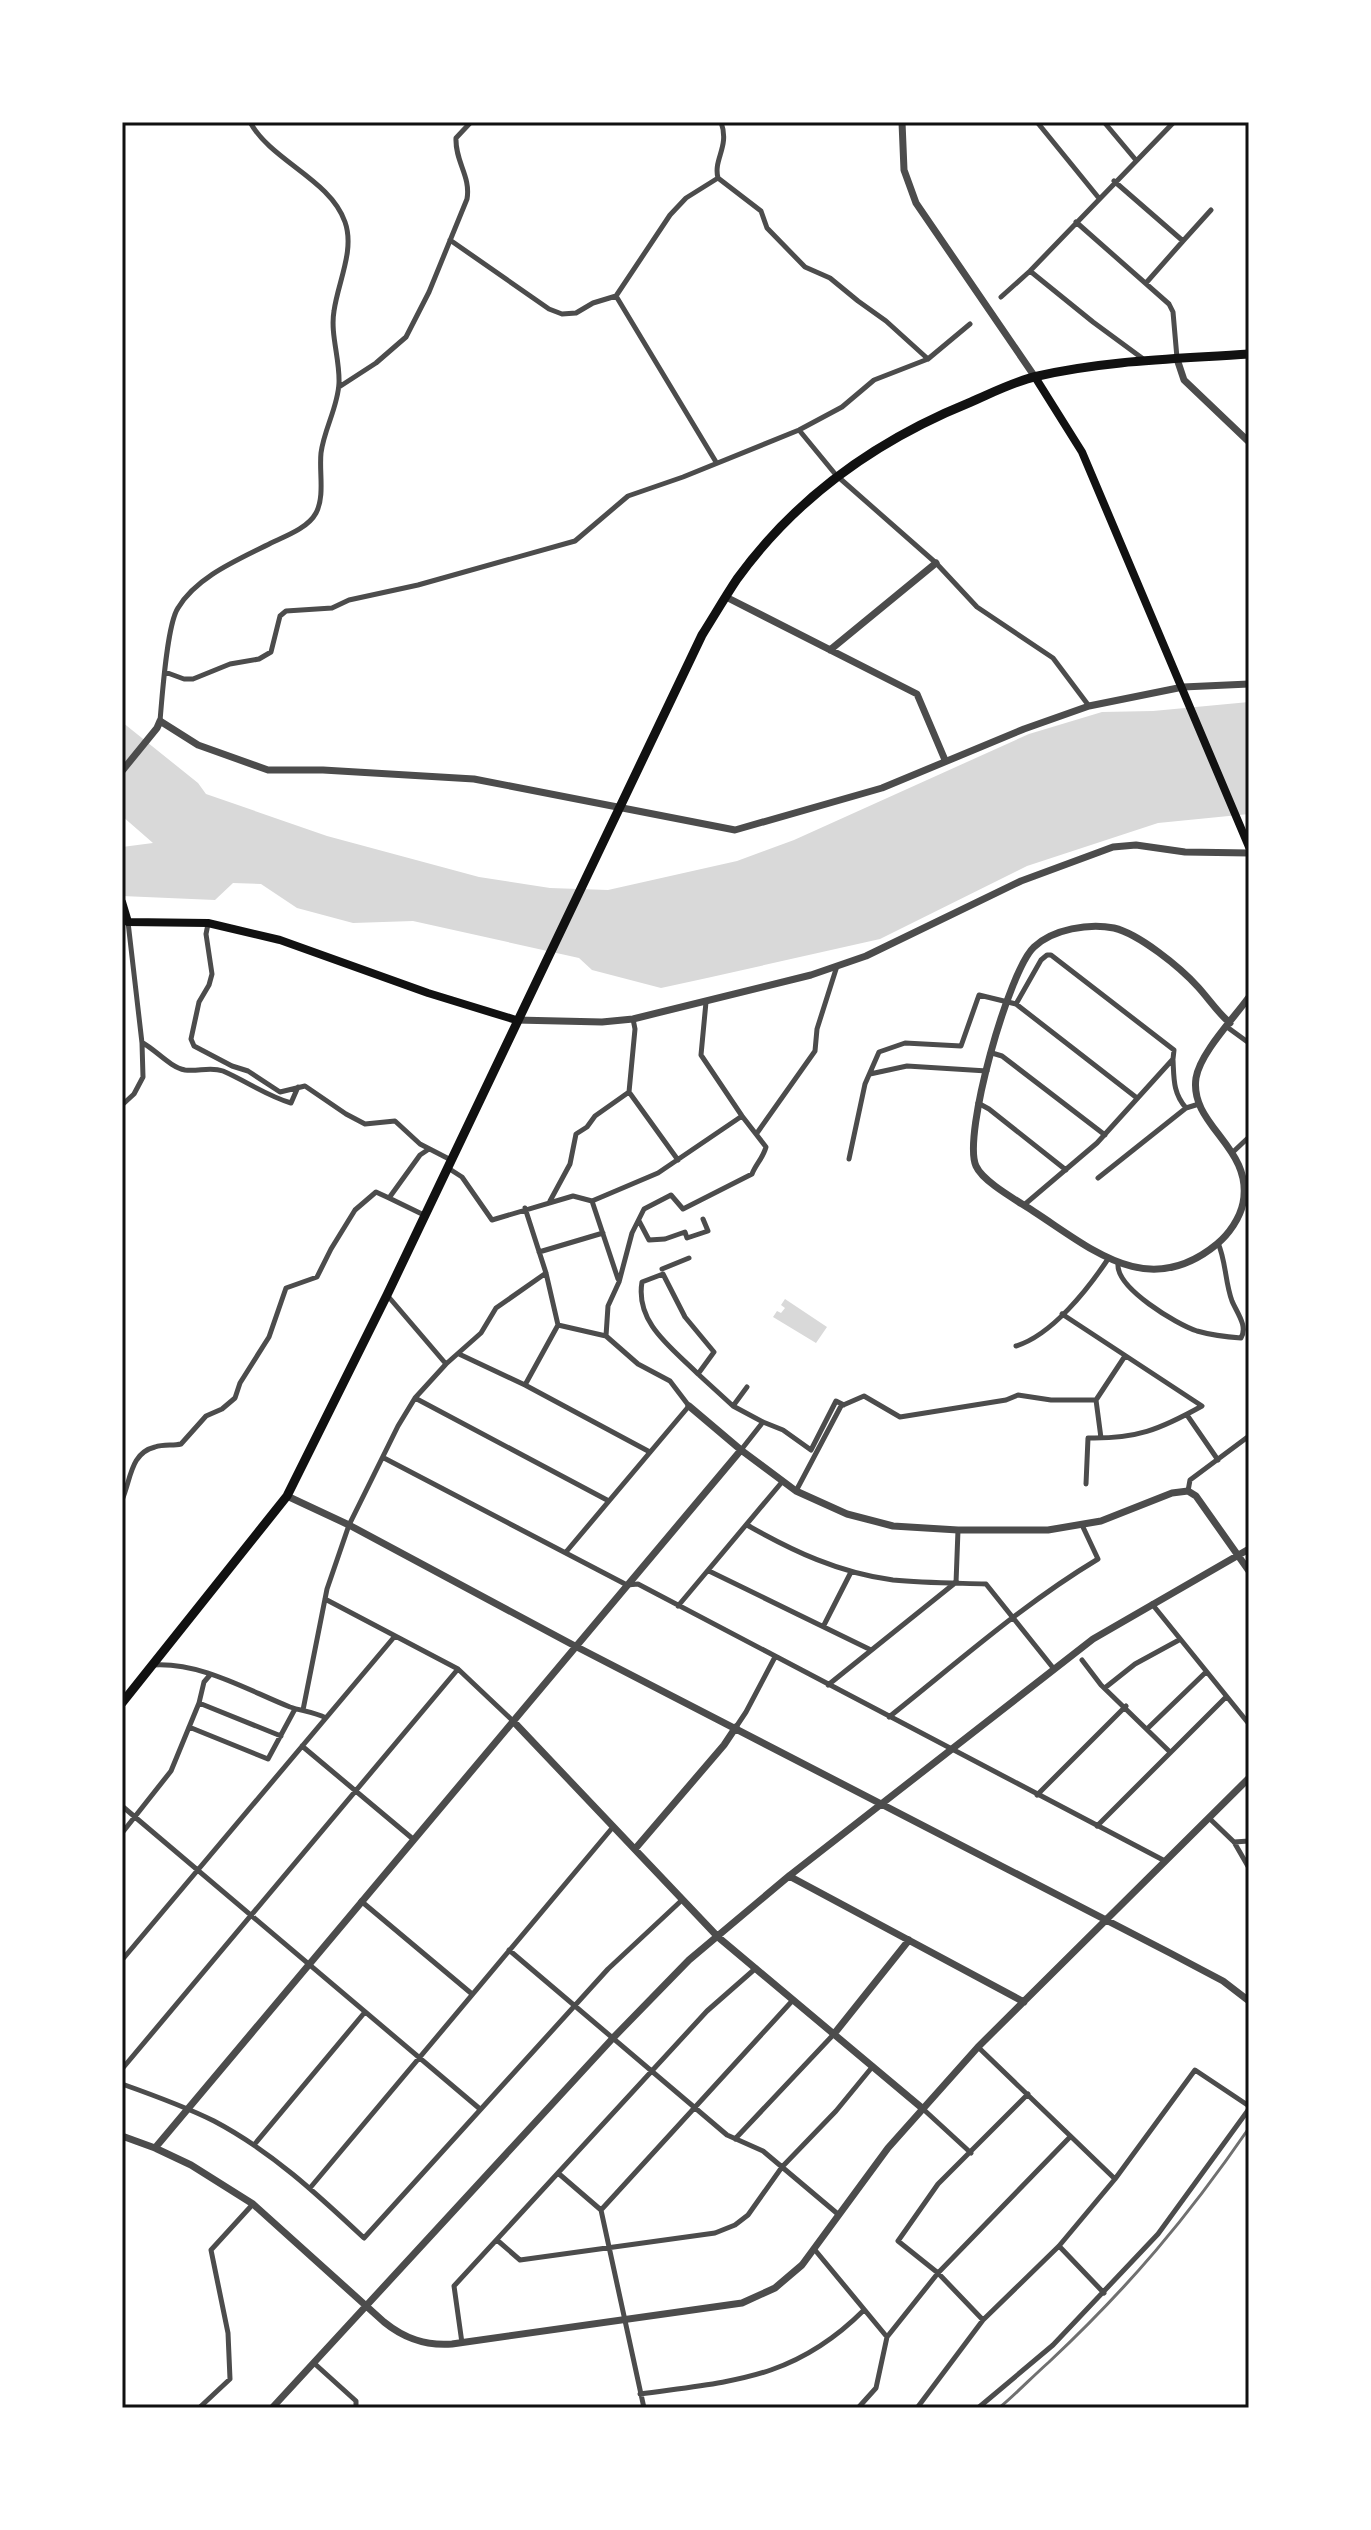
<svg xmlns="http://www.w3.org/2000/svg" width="1371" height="2530" viewBox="0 0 1371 2530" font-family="Poppins,sans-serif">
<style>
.water{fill:#d9d9d9}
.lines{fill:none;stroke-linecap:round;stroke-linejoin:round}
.minor{stroke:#4c4c4c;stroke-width:5}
.tertiary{stroke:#4c4c4c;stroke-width:7}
.primary{stroke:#111;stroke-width:8}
.trunk{stroke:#111;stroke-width:9}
.rail{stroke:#707070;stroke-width:3}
.neatline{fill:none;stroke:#111;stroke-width:3}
</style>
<rect width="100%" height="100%" fill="#fff"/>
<path class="water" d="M1249,702V814L1158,823L1027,866L880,939L707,978L661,988L592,970L579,958L413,921L353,923L297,908L261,884L233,883L215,900L122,896V847L153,843L122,816V722L198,783L206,794L327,836L479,877L550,888L608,890L737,861L794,840L1029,734L1102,712L1153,711Z
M785,1299L827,1327L816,1343L773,1317L777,1311L781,1313L785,1308L781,1305Z"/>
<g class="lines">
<path class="minor" d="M721,122C730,147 713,159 718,178L761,211L767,228L805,267L830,278L858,301L886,321L928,359
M1037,122L1098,197
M1104,122L1135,159
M1114,181L1183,241L1146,283
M1076,222L1169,304L1173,312L1177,358
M450,240L549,309L562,314L576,313L593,303L616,296L670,215L686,198L718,178
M1183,241L1211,210
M1030,271L1093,322L1146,361
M616,296L716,462
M1001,297L1030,271L1174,122
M339,387L376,363L406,337L429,292L467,199C471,176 455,162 456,138L471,122
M799,430L836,475L936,563L977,607L1053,658L1089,706
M165,672L184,679H193L230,664L259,659L271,652L280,616L286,611L332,608L349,600L418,585L575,541L628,496L683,477L799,430L842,407L874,380L928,359L970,324
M160,721C162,698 167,624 178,608C197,576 240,559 271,543C286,536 308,528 316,513C325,496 319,472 321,453C324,429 338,407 339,383C340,359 330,334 334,311C338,282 355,250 345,222C330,179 271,161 250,122
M208,924L206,934L212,974L209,985L199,1002L191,1039L194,1046L232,1066L248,1071L280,1092L305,1086L346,1114L365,1124L395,1121L420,1144L451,1160
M1016,1004L1041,960L1047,955H1051L1174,1050L1173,1059L1097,1143L1024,1205
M633,1019L635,1029L629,1092L678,1160
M1227,1027L1249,1043
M143,1043C157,1051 170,1067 185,1070C198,1072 210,1066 223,1071C246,1081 267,1096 291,1103L298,1087
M992,1053L1002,1056L1105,1135
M1173,1060C1174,1079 1173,1093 1186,1108L1199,1104
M870,1074L907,1066L987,1071
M978,1103L989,1109L1066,1170
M122,1105L134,1094L143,1077L142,1043L128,922
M757,1133L815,1051L817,1029L837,966
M1233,1152L1249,1137
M849,1159L865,1084L879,1052L905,1043L961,1046L979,995L1016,1004L1137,1098
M448,1168L462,1177L492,1220L573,1196L592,1201L658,1173L742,1116
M1098,1178L1186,1108
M389,1198L424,1215
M550,1201L570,1164L576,1134L587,1127L595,1116L629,1092
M592,1201L618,1279
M639,1221L649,1240L665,1239L685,1232L687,1238L708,1231L703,1219
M539,1252L603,1233
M1118,1264C1116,1288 1176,1324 1197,1331C1211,1335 1226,1337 1241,1338C1248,1326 1237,1313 1232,1301C1225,1282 1226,1261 1218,1243
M662,1269L689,1258
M387,1295L446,1364
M1062,1314L1202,1406C1159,1430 1136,1439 1088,1438L1086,1484
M558,1325L606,1336L638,1364L670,1381L689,1406L566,1552
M606,1336L608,1306L619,1282L632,1233L644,1209L671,1195L683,1209L752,1174C756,1164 763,1158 766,1147L742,1116L701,1055L706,1002
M1016,1346C1052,1335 1088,1289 1108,1259
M459,1354L525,1385L648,1451
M698,1374C672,1348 635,1323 642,1282L663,1274L685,1317L714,1352L698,1374L733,1406
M525,1385L558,1325L546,1273L525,1208
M415,1398L607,1500
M1187,1415L1218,1460
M763,1422L783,1430L811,1450L836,1401L844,1405
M1101,1438L1096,1400L1125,1356
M741,1450L763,1422L733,1406L747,1387
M384,1458L627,1585L638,1584L1165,1861
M796,1491L841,1406L864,1396L900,1417L1006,1400L1018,1395L1051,1400H1096
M1188,1491L1190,1480L1249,1436
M122,1500C131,1480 130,1453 155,1447C164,1444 173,1446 181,1444L206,1416L222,1409L235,1398L240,1383L269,1337L286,1288L317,1277L331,1249L355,1210L376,1192L389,1198L420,1155L429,1149
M747,1525C793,1551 839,1573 893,1580C924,1583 955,1583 986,1584L1054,1669
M709,1571L871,1650
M956,1583L958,1530
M325,1599L458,1669L513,1721
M1152,1604L1249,1724
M678,1606L782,1482
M824,1625L851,1572
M1082,1660L1101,1685L1170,1752
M153,1665C201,1662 247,1690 290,1707C302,1711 314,1712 326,1718
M828,1685L955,1583
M1106,1687L1135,1664L1179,1640
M199,1703L281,1736
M303,1710L327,1589L349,1525L398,1426L415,1398L446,1364L481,1333L496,1308L546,1273
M889,1717C957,1663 1023,1604 1098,1559L1082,1525
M189,1727L268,1759L295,1709
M736,1727L746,1712L775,1657
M1148,1728L1206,1672
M302,1746L413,1839
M1037,1795L1126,1706
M122,1806L480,2109
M1209,1818L1234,1842L1249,1868
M1097,1826L1226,1697
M122,1833L171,1771L199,1703L204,1682L210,1675
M1234,1842L1249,1841
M361,1901L472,1994
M509,1950L727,2135L763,2151L839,2215
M122,1960L395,1636
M978,2047L1115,2179
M122,2069L458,1669
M122,2084C153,2095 184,2106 214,2121C271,2151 317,2194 364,2238L608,1969L682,1900
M922,2108L971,2153
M735,2139L834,2034
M254,2145L365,2012
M558,2173L601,2210L644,2408
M310,2188L613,1827
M601,2210L793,2000
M497,2240L520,2260L715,2233L735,2225L748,2215L782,2167L836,2111L873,2066
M1059,2246L1104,2293
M815,2250L887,2337
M983,2320L938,2273L898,2241L938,2184L1028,2094
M462,2343L454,2286L707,2011L756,1968
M315,2364L356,2401V2408
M640,2394C732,2381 794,2380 864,2310
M199,2408L230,2379L228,2333L211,2250L253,2204
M858,2408L876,2388L887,2337L938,2273L1070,2137
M917,2408L983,2320L1059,2246L1115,2179L1195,2070L1249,2106
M978,2408L1053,2345L1158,2234L1249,2109"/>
<path class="tertiary" d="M902,122L904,170L916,203L1035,377
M1177,359L1184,380L1249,442
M726,597L917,694L945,760
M830,650L936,563
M122,771L157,728L160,721L198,745L268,770H323L474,779L735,830L882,788L1024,729L1089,706L1183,687L1249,684
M516,1020L602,1022L633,1019L811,975L866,956L1021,881L1113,847L1136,845L1185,852L1249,853
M1230,1023C1217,1012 1209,999 1198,987C1180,967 1139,934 1114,928C1089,923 1053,929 1034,947C1009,970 962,1136 976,1166C983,1182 1018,1201 1033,1211C1092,1249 1148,1301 1217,1244C1229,1234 1240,1218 1243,1203C1254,1147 1189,1126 1196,1078C1200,1053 1234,1018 1249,997
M689,1406L741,1450L796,1491L847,1514L893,1526L958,1530H1048L1101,1521L1172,1493L1188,1491L1196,1496L1249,1571
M287,1496L349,1525L575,1646L1170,1953L1223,1981L1249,2001
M513,1721L718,1937L922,2108
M635,1849L724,1745L736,1727
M789,1876L1024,2002
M834,2034L909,1940
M122,2136L155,2148L191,2165L253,2204L384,2322C405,2339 426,2346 452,2344L742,2303L775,2288L802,2265L888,2148L978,2047L1249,1778
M155,2148L741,1450
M272,2408L613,2038L689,1960L789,1876L1093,1639L1249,1549"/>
<path class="primary" d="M1035,377L1082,452L1249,847
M122,902L128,922L208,923L280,940L428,993L516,1020"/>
<path class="trunk" d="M122,1703L287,1496L387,1295L702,635C714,616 725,597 737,579C797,496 877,440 971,402C992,393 1015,381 1038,376C1107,360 1179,359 1249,354"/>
<path class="rail" d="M999,2408C1016,2394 1032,2377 1049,2362C1129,2287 1187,2218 1249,2128"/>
</g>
<rect width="1371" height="2530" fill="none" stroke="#ffffff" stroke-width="248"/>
<rect x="124" y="124" width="1123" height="2282" class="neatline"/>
</svg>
